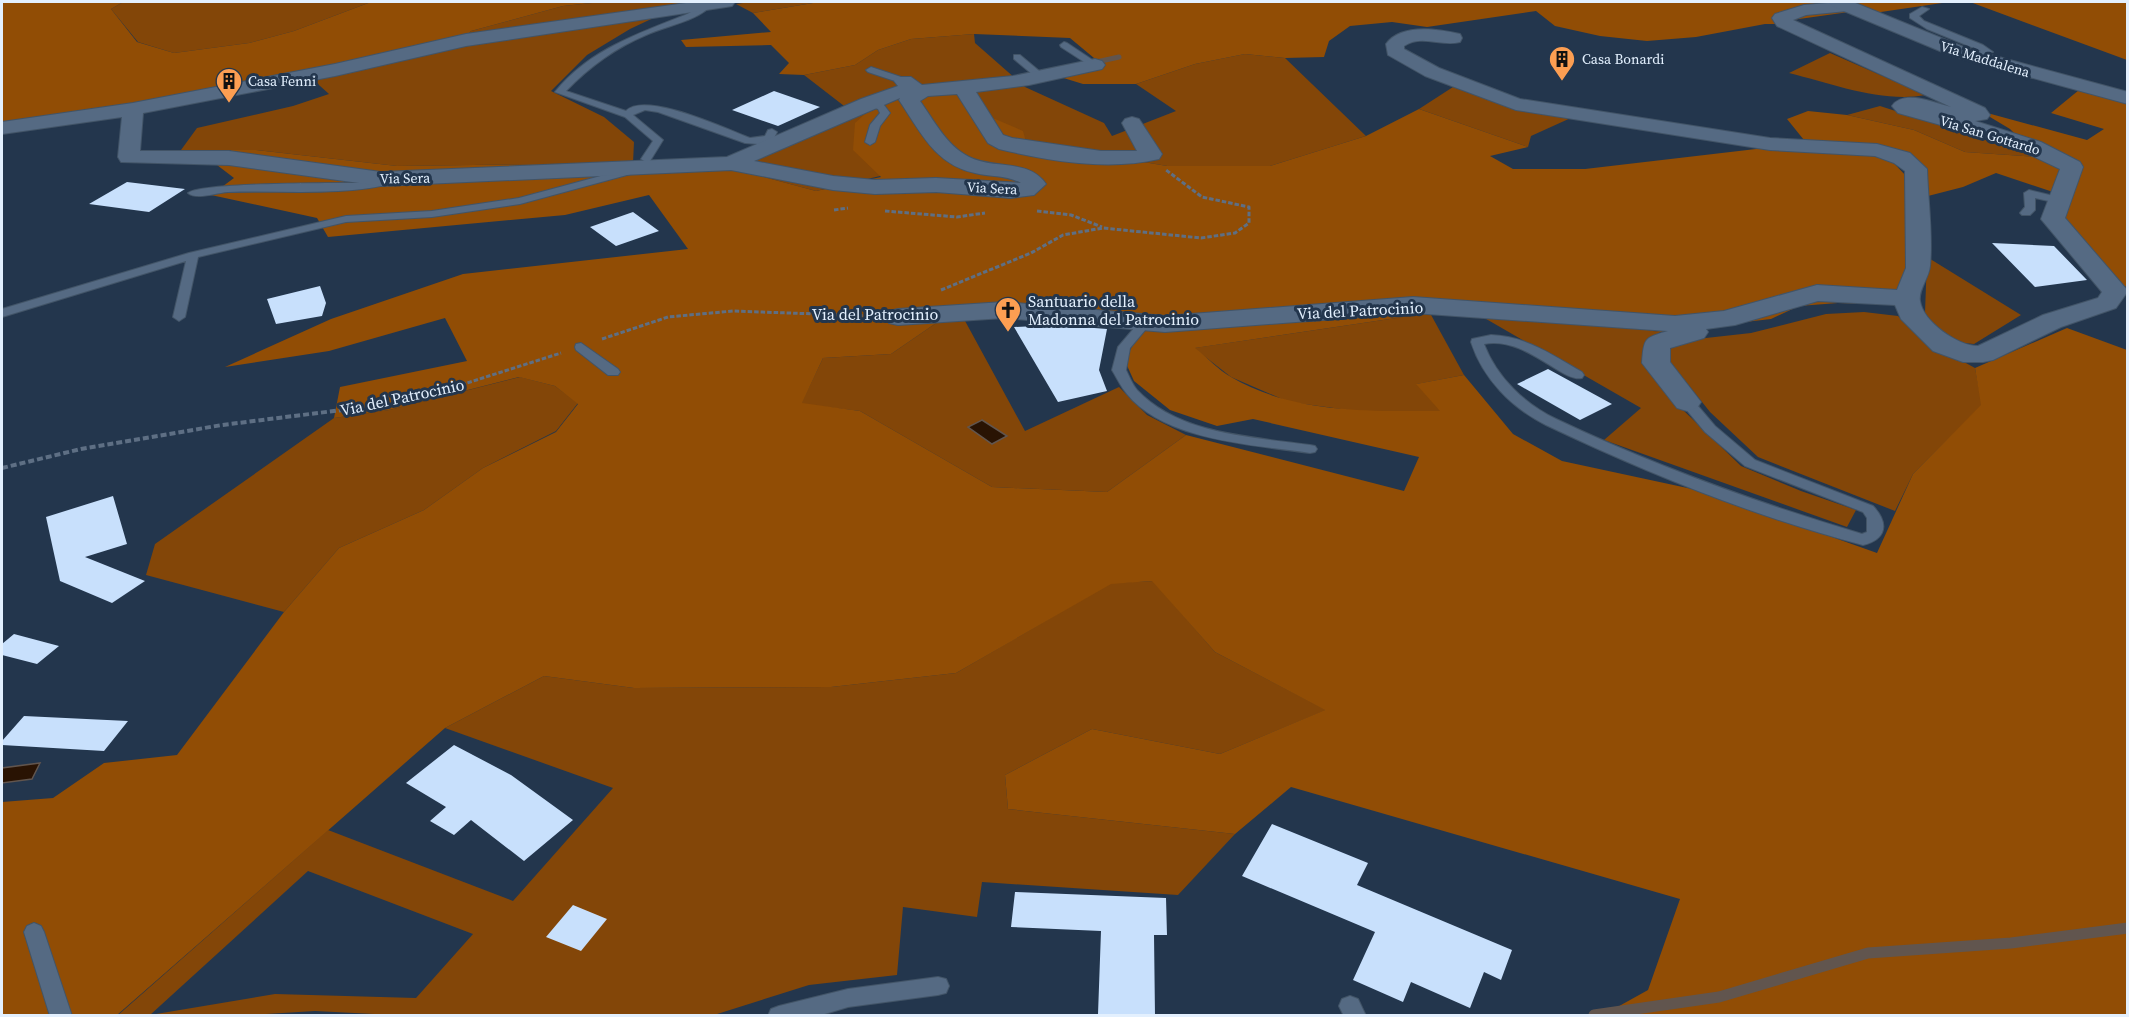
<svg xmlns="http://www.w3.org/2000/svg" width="2129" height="1017" viewBox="0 0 2129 1017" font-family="'Source Serif 4',serif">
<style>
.green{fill:#834608;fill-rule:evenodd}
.forest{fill:#914d05;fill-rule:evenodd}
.water{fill:#291303;stroke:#61554e;stroke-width:1.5}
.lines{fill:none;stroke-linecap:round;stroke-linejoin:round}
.stream-far1{stroke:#61554e;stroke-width:5}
.stream{stroke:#61554e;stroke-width:11}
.building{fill:#c8e0fc}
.service-casing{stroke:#425467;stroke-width:2}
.minor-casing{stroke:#425467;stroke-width:2}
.tertiary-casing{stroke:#425467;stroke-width:2}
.path-far1{stroke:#5e6f84;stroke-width:3;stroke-dasharray:4.5 2;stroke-linecap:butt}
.path{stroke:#5e6f84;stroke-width:4;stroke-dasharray:6 3;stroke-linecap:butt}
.service{fill:#556a83;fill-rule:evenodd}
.minor{fill:#556a83;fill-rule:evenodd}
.tertiary{fill:#556a83;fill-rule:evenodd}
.labels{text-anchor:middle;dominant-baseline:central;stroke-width:6;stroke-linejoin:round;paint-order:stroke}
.far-poi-label{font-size:14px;fill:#e3f0fe;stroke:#23364d;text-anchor:start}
.far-street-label{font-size:14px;fill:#e3f0fe;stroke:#23364d}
.poi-label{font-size:16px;fill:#e3f0fe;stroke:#23364d;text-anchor:start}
.street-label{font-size:16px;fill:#e3f0fe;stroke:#23364d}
</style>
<rect width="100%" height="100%" fill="#23364d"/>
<path class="green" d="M123,2H371L294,31L249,43L174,53L138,42L111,9Z
M601,2H711L464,38L471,31L563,6Z
M750,2H819L753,13L736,4Z
M664,13L630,29L587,55L551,91L604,117L634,142L633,163L397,166L256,150H181L197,128L293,106L329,94L310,77L405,56Z
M974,34L975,43L1025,87L1104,123L1112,136L1176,111L1136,84L1195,64L1245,54L1285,58L1366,136L1270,166H1167L1026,142L816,191L727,167L848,109L804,75L855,65L878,50L911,39Z
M1830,53L1926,95C1882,103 1833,84 1789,73Z
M1453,87L1518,107L1573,117L1531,136L1528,147L1419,109Z
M1880,106L2039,157L1965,152L1914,130L1847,115Z
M1927,257L2021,315L1974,344L1954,342L1928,326L1925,313Z
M958,308L1025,431L1119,387L1147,415L1186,435L1107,492L992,487L860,411L801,404L823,358L891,354Z
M1864,312L1898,316L1920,338L1975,368L1982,405L1913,474L1895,511L1758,457L1710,412L1671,363L1670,349L1688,340L1751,333L1826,314Z
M1430,313L1464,375L1417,384L1441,411H1356L1289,402L1231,377L1194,348Z
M1481,316L1621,326L1660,332L1650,344L1648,363L1683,410L1741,466L1801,491L1856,510L1847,527L1604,440L1641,408Z
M520,377L555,386L578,403L556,431L483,468L424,510L339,548L284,612L146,575L155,544L334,418L389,410Z
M1153,581L1215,652L1326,710L1220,754L1092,729L1005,775L1008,809L1235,834L1178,895L982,882L977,917L903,907L897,975L809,985L714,1015L413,1016L315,1011L234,1016H117L328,830L513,901L613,788L445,728L544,676L634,688L831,687L956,673L1111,583ZM308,871L473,934L416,998L275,994L150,1015Z"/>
<path class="forest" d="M2,2H123L111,9L137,42L174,53L249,43L294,31L371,2H601L563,6L471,31L464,38L133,106L2,126Z
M819,2H1827L1849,12L1792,20L1784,24H1765L1696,37L1647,41L1600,36L1555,26L1536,11L1427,27L1392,22L1350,26L1329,41L1324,57L1285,58L1245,54L1195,64L1136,84H1083L1057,76L1094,58L1070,38L974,34L911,39L878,50L855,65L804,75L779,74L789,63L771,45L686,47L681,40L771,32L753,13Z
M1849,2H1949L1874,13Z
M1970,2H2127V60Z
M920,87L961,88L981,113L1023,131L1026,142L1167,166H1270L1366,136L1419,109L1528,147L1490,156L1513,169H1585L1773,147L1887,156L1907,177L1911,275L1901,291L1878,304L1838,303L1799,306L1771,319L1660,332L1621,326L1430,313L1195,348C1207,357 1218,370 1231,377C1294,414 1370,411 1440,411L1416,384L1464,375L1513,434L1562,461L1706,492L1877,553L1913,474L1981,405L1975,368L2067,328L2127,350V1015H1603L1648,990L1680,899L1291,787L1235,834L1008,809L1005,775L1092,729L1220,754L1325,710L1215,652L1152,581L1111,584L956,673L831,687L634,688L544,676L445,728L117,1015L2,1016V802L53,798L104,763L177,755L284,612L339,548L424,510L483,468L556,432L578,404L555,386L519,377L389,410L334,418L340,387L467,361L445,318L329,351L225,367L331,319L463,274L688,249L649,195L565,215L328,237L317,218L211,195L234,178L217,165L231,150H256L397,166L633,163L727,167L816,191L881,177L853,150L855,123L875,105ZM1067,305L1152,323L1135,340L1125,361L1134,381L1170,410L1217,426L1253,419L1419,457L1404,491L1186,435L1107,492L992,487L860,411L802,403L823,358L891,354L958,308Z
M2079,90L2127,101V287L2113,282L2062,224L2065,196L1996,173L1963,187L1928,196L1904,156L1808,145L1787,119L1808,111L1847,115L1914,130L1965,152L2038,157L2010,129L1980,111L2087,140L2104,129L2051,113Z"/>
<path class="water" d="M982,420L1007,436L992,444L968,427Z
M40,763L32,779L2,783V768Z"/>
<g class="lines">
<path class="stream-far1" d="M1092,63L1119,57"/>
<path class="stream" d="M1594,1015L1719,997L1868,953L2011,943L2128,928"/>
</g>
<path class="building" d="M774,91L820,107L778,126L732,110Z
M127,182L185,189L149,212L89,204Z
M633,212L659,231L616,246L590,227Z
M1992,243L2054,246L2087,280L2035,287Z
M320,286L326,303L322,316L276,324L267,299Z
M1057,325L1107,329L1099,370L1107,391L1058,402L1014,327Z
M1548,369L1612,404L1580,420L1517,384Z
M113,496L127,544L85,557L145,581L112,603L60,581L46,517Z
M14,634L59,646L37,664L2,655V644Z
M24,716L128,721L104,751L2,745V741Z
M454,745L511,775L573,820L524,861L471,820L454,835L430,821L446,807L406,783Z
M1272,824L1368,863L1357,885L1512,950L1501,980L1484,972L1470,1008L1411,982L1403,1002L1353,980L1375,932L1242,876Z
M1015,892L1166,898L1167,935H1154L1155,1016L1098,1014L1101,931L1011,927Z
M573,905L607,919L581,951L546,937Z"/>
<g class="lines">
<g class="service-casing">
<path id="service" d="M709,2L713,4C696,22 668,25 646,35C615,48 589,67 566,91L626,111C645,91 726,129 750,138L765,136L768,130L772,129L777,132L773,140L758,144L745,143L658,112L645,110L633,115L663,140L650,161L646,162L641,159L653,141L625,117L555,92C589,50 637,34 685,15C694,11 701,5 709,2Z
M1922,7L1929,9L1919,16L1924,21L1983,45L1993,52L1969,58V54L1981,51L1927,29L1910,18V14Z
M1064,42L1067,43L1100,65L1092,67L1061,47L1060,45Z
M1014,55H1020L1044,75V79H1038L1014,59Z
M871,67L907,79L909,81L904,84L868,72L866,70Z
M868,100L884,105L890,113L880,126L875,142L870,145L865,142L870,125L880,113L878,109L865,105V101Z
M634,167L639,170L638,172L520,204L432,217L346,222L198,257L185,317L179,321L173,317L186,261L2,317V309L189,253L346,216L432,211L519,198Z
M394,177L399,180L398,182C344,197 283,190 228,192C216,193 196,200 188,193C202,182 344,183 372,183Z
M2029,190L2062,198L2063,200L2058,203L2035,198V210L2030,215H2022L2020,213L2025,207L2024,193Z
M1145,319L1151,323L1130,348L1126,370C1129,376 1132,384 1137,390C1179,435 1254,437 1310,445L1315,446L1317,449L1315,452L1310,453C1255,445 1165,441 1127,394C1121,387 1117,378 1112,370L1118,347L1141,320Z
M1491,335C1526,336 1552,355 1582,372L1584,375L1582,378C1562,383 1526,336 1484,344C1497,378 1525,404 1556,419C1655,466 1758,503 1862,534L1867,532V518L1863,512L1745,466L1705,432L1680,402L1682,399H1692L1715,426L1755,460L1873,506C1889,523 1887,539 1863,545C1755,517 1647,473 1546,425C1512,408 1483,379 1471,342L1472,339Z
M581,343L618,369L620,372L618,375H608L576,350L575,347L576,344Z
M34,923L41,926L44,932L72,1016H50L24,932L27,926Z
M938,977L946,979L949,986L946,993L938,995L848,1007L818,1016H768L771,1009L779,1006L848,989Z
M1350,996L1358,999L1366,1016H1344L1339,1006L1342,999Z"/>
</g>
<g class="minor-casing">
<path id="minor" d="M693,2H735L732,6L726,7L466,46L335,76L143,113L140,151H229L381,172L727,157L861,99L898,86L894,81L897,77H911L922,85L1013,76L1095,59L1102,61L1105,65L1102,69L1029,85L976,92L1003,135L1012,138L1101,151H1137L1122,123L1125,119L1132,117L1139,119L1162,154L1159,159C1108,171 1049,161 999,149L988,143L957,94L928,96L920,101C935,122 946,145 969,157C994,170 1028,158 1046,184L1034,195L1011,198L936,192L875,194L833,190L731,170L381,186L229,165L121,162L118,157L122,117L2,134V122L133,103L335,64L466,34ZM900,98L899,100C920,131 935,165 975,173C991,177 1007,175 1021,183L936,178L875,180L833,176L754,161Z
M1839,2H1853L1856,6L1853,10L1847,11L1806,15L1793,20L1985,108L1990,115L1987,119L1975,121L2041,142L2080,162L2083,167L2065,218L2128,291L2116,308L2061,327L1993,360L1983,362H1963L1933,351L1901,319L1895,305L1818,301L1735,325L1706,329L1708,332L1704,338L1670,348V362L1701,402L1697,408L1687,411L1677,408L1642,363C1644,338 1644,338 1668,331L1413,313L1165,332L1004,318L898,325L889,323L885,317L889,311L898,309L1004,302L1165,316L1413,297L1675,316L1724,311L1817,285L1897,290L1906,268L1905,171L1894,163L1875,156L1770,150L1516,110L1425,76L1388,55L1386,44C1401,23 1438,29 1460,34L1462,38L1460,42C1441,47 1422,34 1404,46V49L1439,68L1520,99L1770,138L1877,144L1910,153L1927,169C1928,201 1933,235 1930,266C1929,278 1918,290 1920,301C1923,322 1958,346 1978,346L2043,315L2098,298L2102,292L2041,219L2060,169L2005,143L1898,113L1892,106C1904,89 1934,103 1951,107L1777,26L1772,18L1775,14L1804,5Z"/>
</g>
<g class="tertiary-casing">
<path id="tertiary" d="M1829,2H1853L1966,48L2128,92V104L1952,56L1832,6Z"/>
</g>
<path class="path-far1" d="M834,210L848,208
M885,211L957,217L985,213
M1037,211L1071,215L1102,227
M941,290L1031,253L1063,235L1103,228L1201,238L1235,233L1249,223V207L1202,197L1166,170
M602,339L668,317L733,311L873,316
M442,388L467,383L561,353"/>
<path class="path" d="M2,468L81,449L222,425L350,409L449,387"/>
<use href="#service" class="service"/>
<use href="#minor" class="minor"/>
<use href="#tertiary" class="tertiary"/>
</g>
<defs>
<g id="building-pin" transform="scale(1.35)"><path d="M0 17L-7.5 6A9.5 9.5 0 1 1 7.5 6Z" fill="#fc9e52" stroke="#23364d"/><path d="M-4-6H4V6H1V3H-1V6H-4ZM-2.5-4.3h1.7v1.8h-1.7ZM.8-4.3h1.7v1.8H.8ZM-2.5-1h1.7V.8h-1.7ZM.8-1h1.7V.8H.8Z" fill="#111"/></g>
<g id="church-pin" transform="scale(1.35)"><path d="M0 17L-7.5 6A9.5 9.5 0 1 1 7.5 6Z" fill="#fc9e52" stroke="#23364d"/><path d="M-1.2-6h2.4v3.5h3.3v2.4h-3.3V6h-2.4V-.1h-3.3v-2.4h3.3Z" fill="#111"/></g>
</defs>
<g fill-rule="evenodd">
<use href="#building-pin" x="1562" y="59"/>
<use href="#building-pin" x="229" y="81"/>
<use href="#church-pin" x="1008" y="310"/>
</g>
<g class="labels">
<g class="far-poi-label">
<text x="1582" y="59">Casa Bonardi</text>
<text x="248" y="81">Casa Fenni</text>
</g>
<g class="far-street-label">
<text transform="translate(1985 59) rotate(17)">Via Maddalena</text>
<text transform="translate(1990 135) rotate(17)">Via San Gottardo</text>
<text transform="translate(405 178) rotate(-1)">Via Sera</text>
<text transform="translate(992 188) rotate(3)">Via Sera</text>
</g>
<g class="poi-label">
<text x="1028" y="301">Santuario della<tspan x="1028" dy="18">Madonna del Patrocinio</tspan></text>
</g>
<g class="street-label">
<text transform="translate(1360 310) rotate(-3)">Via del Patrocinio</text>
<text x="875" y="314">Via del Patrocinio</text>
<text transform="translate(402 397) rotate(-12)">Via del Patrocinio</text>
</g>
</g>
<rect width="2129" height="1017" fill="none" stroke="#e3f0fe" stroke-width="6"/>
</svg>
